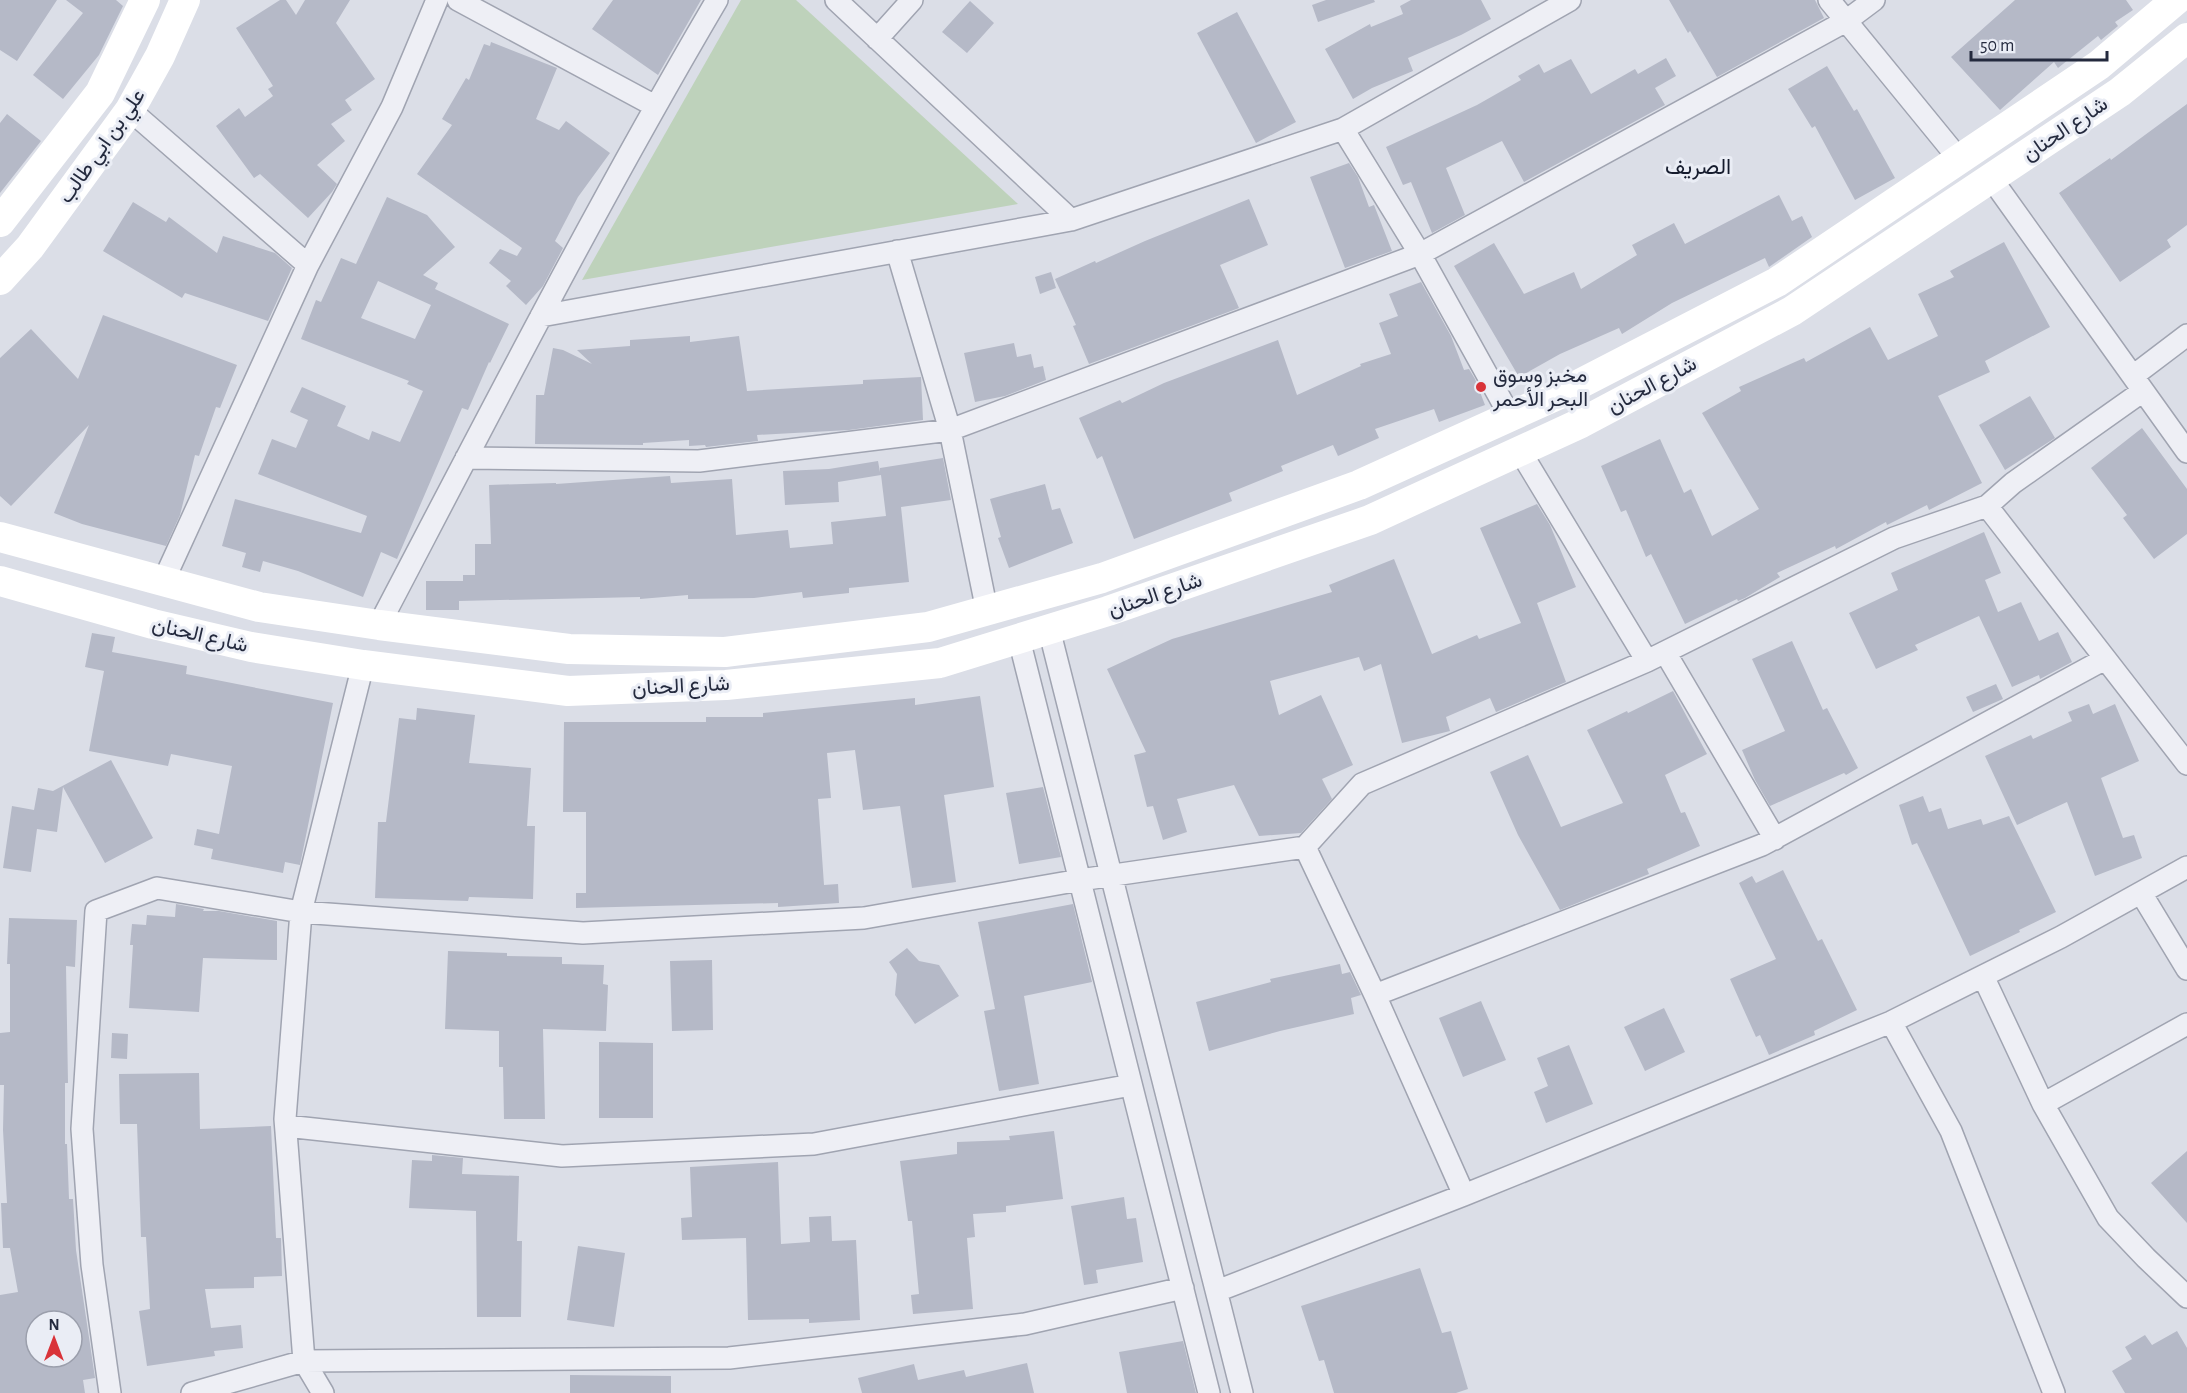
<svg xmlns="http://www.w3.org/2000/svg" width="2187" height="1393" viewBox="0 0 2187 1393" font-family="'Alegreya Sans',Vazirmatn,sans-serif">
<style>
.green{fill:#bed2bb}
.building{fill:#b5b9c7;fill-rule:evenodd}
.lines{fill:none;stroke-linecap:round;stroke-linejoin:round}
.street-casing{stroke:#a0a4b1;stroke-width:24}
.street{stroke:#eeeff5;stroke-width:21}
.secondary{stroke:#fff;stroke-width:30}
.poi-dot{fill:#d93339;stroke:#eaedf5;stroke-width:2}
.labels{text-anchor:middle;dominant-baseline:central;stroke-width:6;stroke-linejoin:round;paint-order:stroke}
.street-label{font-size:21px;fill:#242a3e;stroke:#eaedf5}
.poi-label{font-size:21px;fill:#242a3e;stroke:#eaedf5;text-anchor:start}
.neighbourhood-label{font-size:22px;fill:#161c2e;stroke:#eaedf5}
</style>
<rect width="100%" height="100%" fill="#dbdee7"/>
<path class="green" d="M741,0H796L1018,204L582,280Z"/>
<path class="building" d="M0,0H57L17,61L0,50Z
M66,0H116L123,6L99,55L63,99L33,75L83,13Z
M280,0H286L296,15L305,0H350L336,23L375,79L345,100L352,110L331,124L345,141L317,165L337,184L332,192L308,218L260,174L254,178L216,126L239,108L245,117L273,96L268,89L273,86L236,28Z
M613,0H701L658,75L592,29Z
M1326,0H1374L1375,2L1318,22L1312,5Z
M1411,0H1481L1491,19L1461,35L1408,58L1413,71L1372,88L1353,99L1325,49L1370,24L1371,27L1403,14L1400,6Z
M1669,0H1815L1824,18L1717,77L1690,31L1688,33Z
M2015,0H2126L2133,10L2115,22L2118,26L2101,40L2098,36L2058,68L2054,62L2000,110L1951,57Z
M970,1L994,23L967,53L942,32Z
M1237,12L1296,122L1256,143L1197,33Z
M491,42L557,68L536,119L559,130L566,121L610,153L578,197L555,241L563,248L543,286L526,305L506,286L511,281L489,263L500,249L517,256L522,248L417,174L452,125L442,119L466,78L469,80L484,44L490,46Z
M1666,58L1676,76L1655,88L1665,105L1524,182L1502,141L1446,168L1465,215L1432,233L1411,182L1403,185L1386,147L1477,105L1521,80L1518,76L1539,64L1544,73L1571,59L1591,94L1635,69L1638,74Z
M1827,66L1854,111L1857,109L1895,178L1855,200L1815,126L1812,128L1788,89Z
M2187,104V225L2167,240L2171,247L2120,282L2059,193L2110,158L2111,160Z
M7,114L41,141L0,193V123Z
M1349,163L1358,177L1369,207L1374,205L1392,251L1345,268L1310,177Z
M1779,195L1792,221L1802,216L1812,237L1769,267L1765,258L1672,303L1622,334L1619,328L1560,354L1519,377L1454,266L1494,243L1524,294L1574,272L1581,289L1637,255L1632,245L1674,223L1685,244Z
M387,197L427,215L455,247L423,275L438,283L435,289L509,324L490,363L489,362L468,410L462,408L397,559L381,552L363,597L298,571L263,561L260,572L242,567L246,553L222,546L235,499L361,533L367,516L258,474L272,439L296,448L308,420L290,412L302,387L346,406L337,426L369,440L372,431L400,442L423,391L407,384L409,381L301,339L316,300L321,302L341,258L356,264ZM378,281L431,305L415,339L361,318Z
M1249,199L1268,245L1220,265L1239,308L1089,364L1073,326L1076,325L1055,279L1095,261L1096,263L1145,241Z
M133,202L166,222L169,217L217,253L223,236L275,253L292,268L268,321L185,293L182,298L103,251Z
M2004,242L2050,327L1985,361L1990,372L1938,396L1982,483L1929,510L1927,505L1887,525L1886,522L1836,549L1835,546L1777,573L1780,577L1745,598L1738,601L1737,599L1685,624L1651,554L1646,557L1626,510L1621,512L1601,466L1660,439L1684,493L1691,489L1712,536L1759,509L1702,413L1741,391L1739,387L1804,358L1806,362L1870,327L1888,360L1938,336L1918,294L1954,277L1950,271Z
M1051,272L1056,288L1040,294L1035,277Z
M1421,282L1451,336L1464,370L1469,369L1475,379L1485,405L1439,422L1434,409L1375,429L1379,438L1338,456L1333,445L1281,466L1283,471L1229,493L1232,501L1134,539L1102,456L1097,459L1079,418L1120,400L1122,403L1164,383L1278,340L1297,395L1361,366L1360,364L1391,354L1379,323L1398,316L1389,294Z
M103,315L237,365L220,408L216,407L199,456L195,455L180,515L166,546L82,524L54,513L89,425L11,506L0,496V358L31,329L78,379Z
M690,336V342L739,336L747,391L863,384V380L921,377L923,420L849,430L757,435L758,441L706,447L705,445L689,446V440L643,443V445L535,444L536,395H544L553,348L563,350L592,364L577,350L630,346V340Z
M1014,343L1017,357L1031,354L1034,368L1043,366L1046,380L1005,396L975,402L964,353Z
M2030,396L2055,438L2005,470L1979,425Z
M2142,428L2187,489V534L2154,559L2123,518L2127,515L2091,468Z
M943,458L951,500L901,507L909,582L849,588V593L803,598L802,592L754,598L688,599V595L640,599V597L459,601V610H426V581H463V575H475V544H491L489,485L556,483V484L670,476L671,483L732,479L736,535L788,530L790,548L833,544L831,522L886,516L881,475L838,482L839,502L785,505L783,471L829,469L878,461L880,472V468Z
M1045,484L1052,510L1060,508L1073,543L1009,568L998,538L1001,537L990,499Z
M1537,504L1550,525L1576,587L1537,603L1566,682L1496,712L1490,698L1446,717L1450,731L1402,743L1381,664L1364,671L1359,657L1270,681L1279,715L1321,695L1353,765L1322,779L1332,799L1301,833L1259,836L1234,785L1177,799L1187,832L1163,840L1153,806L1147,807L1134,755L1146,752L1107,669L1172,639L1332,592L1329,585L1394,559L1432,654L1477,635L1479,639L1521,623L1480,528Z
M1984,532L2001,573L1985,580L1998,612L2021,602L2039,641L2058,632L2072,662L2040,679L2039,675L2012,687L1979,616L1915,645L1918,650L1876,669L1849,613L1898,590L1891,573Z
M92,633L115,637L112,652L187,666L186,674L333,703L300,865L285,862L283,873L211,859L213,849L194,845L197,829L219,834L232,766L171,754L168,766L89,751L104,671L85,667Z
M1792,641L1823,710L1827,708L1858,768L1846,775L1844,773L1770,806L1755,780L1742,750L1785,731L1752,659Z
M1996,684L2003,699L1973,712L1966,697Z
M1673,691L1707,754L1665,775L1681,813L1685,812L1700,846L1647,869L1649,874L1560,910L1518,835L1490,772L1528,755L1561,827L1623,803L1587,730L1627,711L1628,713Z
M980,696L994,787L944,795L956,882L912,888L900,806L863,810L855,750L827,753L831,798L818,799L824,885L838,884L839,903L778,907V903L576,908V893H586V812H563L564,722H706V717H763V713L915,698V705Z
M2089,704L2093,714L2115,704L2139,761L2101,778L2123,838L2134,835L2142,858L2095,876L2067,802L2017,825L1985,756L2031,735L2033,739L2072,721L2068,712Z
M417,708L475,715L469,763L531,768L527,826H535L533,899L469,897L468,901L375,898L378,822H386L399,718L416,720Z
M111,760L153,838L105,863L63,787L57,832L37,829L31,872L3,868L12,806L34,810L38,788L53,791Z
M1043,787L1061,857L1019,864L1006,793Z
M1923,796L1929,812L1941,808L1948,829L1981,819L1983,825L2009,816L2056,912L2019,930L2020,932L1970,956L1917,843L1912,845L1899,805Z
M1783,870L1818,941L1822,939L1857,1010L1814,1031L1815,1035L1769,1055L1760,1035L1756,1037L1730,979L1776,959L1739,883L1752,876L1756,883Z
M176,904L204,909L203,911H219L277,921V960L203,958L199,1012L129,1008L133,945H130L132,924L146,925L147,915L175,917Z
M1073,904L1092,982L1024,996L1039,1084L999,1091L984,1011L995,1009L978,922Z
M9,918L77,920L75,967L66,966L68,1083H65V1144H67L69,1199H73L76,1250L95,1378L83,1380L85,1393H0V1295L18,1292L10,1248H3L1,1203H7L3,1130L4,1085H0V1033L10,1032V964H7ZM36,1321H72V1357H36Z
M907,948L919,961L939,965L959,996L915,1024L895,995L897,974L889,962Z
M448,951L507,953V956L562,957V964L604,965L603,984L608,985L606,1031L543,1029L545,1119H504L503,1067H499V1031L445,1029Z
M712,960L713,1030L672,1031L670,961Z
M1340,964L1342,974L1350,972L1361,995L1351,998L1354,1014L1280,1031L1209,1051L1196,1002L1271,982L1270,979Z
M1481,1001L1506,1060L1463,1077L1439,1018Z
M1664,1008L1685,1052L1645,1071L1624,1027Z
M112,1033L128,1034L127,1059L111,1058Z
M599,1042L653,1043V1118H599Z
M1569,1045L1593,1104L1546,1123L1534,1092L1548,1086L1537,1058Z
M199,1073L200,1129L271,1126L276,1238H281L282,1276L254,1277V1288L205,1289L211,1328L241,1325L243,1348L214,1351L215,1356L147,1366L139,1311L150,1309L146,1237H141L137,1124H120L119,1074Z
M1054,1131L1063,1199L1006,1206V1212L973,1214L975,1237L967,1238L973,1309L913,1314L911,1295L919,1294L912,1221H908L900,1161L957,1154V1142L1010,1140L1009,1136Z
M2187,1151V1223L2151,1183Z
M432,1155L463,1158L462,1174L519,1176L517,1241H522L521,1317H477L476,1211L409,1208L412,1160L432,1161Z
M778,1162L781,1244L810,1242L809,1217L831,1216L832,1241L856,1240L860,1320L809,1323V1319L748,1320L746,1238L682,1240L681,1218L692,1217L690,1167Z
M1124,1197L1127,1219L1136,1218L1143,1262L1096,1270L1098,1283L1084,1285L1071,1206Z
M578,1246L625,1253L614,1327L567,1320Z
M1420,1268L1442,1333L1451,1331L1468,1389L1456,1393H1334L1324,1360L1319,1361L1301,1306Z
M2177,1331L2187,1348V1393H2125L2112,1371L2132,1359L2125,1347L2145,1335L2152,1345Z
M1183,1341L1196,1393H1127L1119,1352Z
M1027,1363L1034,1393H862L858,1378L914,1364L918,1380L964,1370L966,1377Z
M570,1375L671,1376V1393H570Z"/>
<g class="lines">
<g class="street-casing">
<path id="street" d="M458,0L655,106
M836,0L1071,220
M1829,0L1959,159
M877,39L912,0
M130,110L308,265
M1343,129L1420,254L1510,416
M1991,178L2187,452
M897,251L950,430L987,611
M541,316L1071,220L1343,129L1570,0
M2133,376L2187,335
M1520,451L1647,661
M466,458L699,461L950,430L1420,254L1846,21L1874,0
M1987,506L2187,764
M163,582L308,265L392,107L437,0
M379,625C489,415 597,204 717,0
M1049,629L1242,1393
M1019,639L1209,1393
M1665,652L1775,839
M1305,847L1375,995L1464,1195
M2141,893L2187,969
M1983,976L2043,1104L2108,1218L2146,1258L2187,1297
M1375,995L1762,845L2105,659
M1891,1022L1951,1131L2054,1393
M2043,1104L2187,1024
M286,1126L562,1156L814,1144L1131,1085
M1217,1291L1464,1195L1891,1022L2061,937L2187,867
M110,1393L92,1265L82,1129L96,911L157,888L301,912L583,933L864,918L1080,880L1305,847L1362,784L1647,661L1894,538L1987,506L2013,483L2143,391
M192,1393L304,1361L729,1358L1025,1324L1183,1288
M323,1393L304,1361L285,1119L301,912L363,665"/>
</g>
<use href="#street" class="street"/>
<path class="secondary" d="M0,222L100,93L145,0
M0,280L30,247L130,110L160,56L185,0
M0,537L259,607L379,625L569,649L725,652L928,627L1102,578L1359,485L1564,392L1777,282L2099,65L2176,0
M0,581L153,624L251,647L363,665L568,691L726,685L940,663L1108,611L1370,520L1581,423L1792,311L2120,92L2187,38"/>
</g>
<circle class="poi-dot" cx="1481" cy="387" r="6"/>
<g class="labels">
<g class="street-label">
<text transform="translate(2065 129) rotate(-34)">شارع الحنان</text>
<text transform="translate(102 146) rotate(-55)">علي بن ابي طالب</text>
<text transform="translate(1652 385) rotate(-28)">شارع الحنان</text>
<text transform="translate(1155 595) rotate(-19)">شارع الحنان</text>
<text transform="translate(200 635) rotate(13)">شارع الحنان</text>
<text transform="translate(681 686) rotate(-3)">شارع الحنان</text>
</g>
<g class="poi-label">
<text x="1493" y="375">مخبز وسوق<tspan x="1493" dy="24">البحر الأحمر</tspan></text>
</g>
<g class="neighbourhood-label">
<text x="1698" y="167">الصريف</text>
</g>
</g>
<g transform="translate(54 1339)"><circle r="28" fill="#eaedf5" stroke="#9b9fac" stroke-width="1.5"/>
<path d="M0-4.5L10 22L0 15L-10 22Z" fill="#d93339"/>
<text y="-9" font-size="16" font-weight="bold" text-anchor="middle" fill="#242a3e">N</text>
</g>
<path d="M1971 51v9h136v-9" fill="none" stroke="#242a3e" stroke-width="3"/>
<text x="1980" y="51" font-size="18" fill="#242a3e" stroke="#eaedf5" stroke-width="4.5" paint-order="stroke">50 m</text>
</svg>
